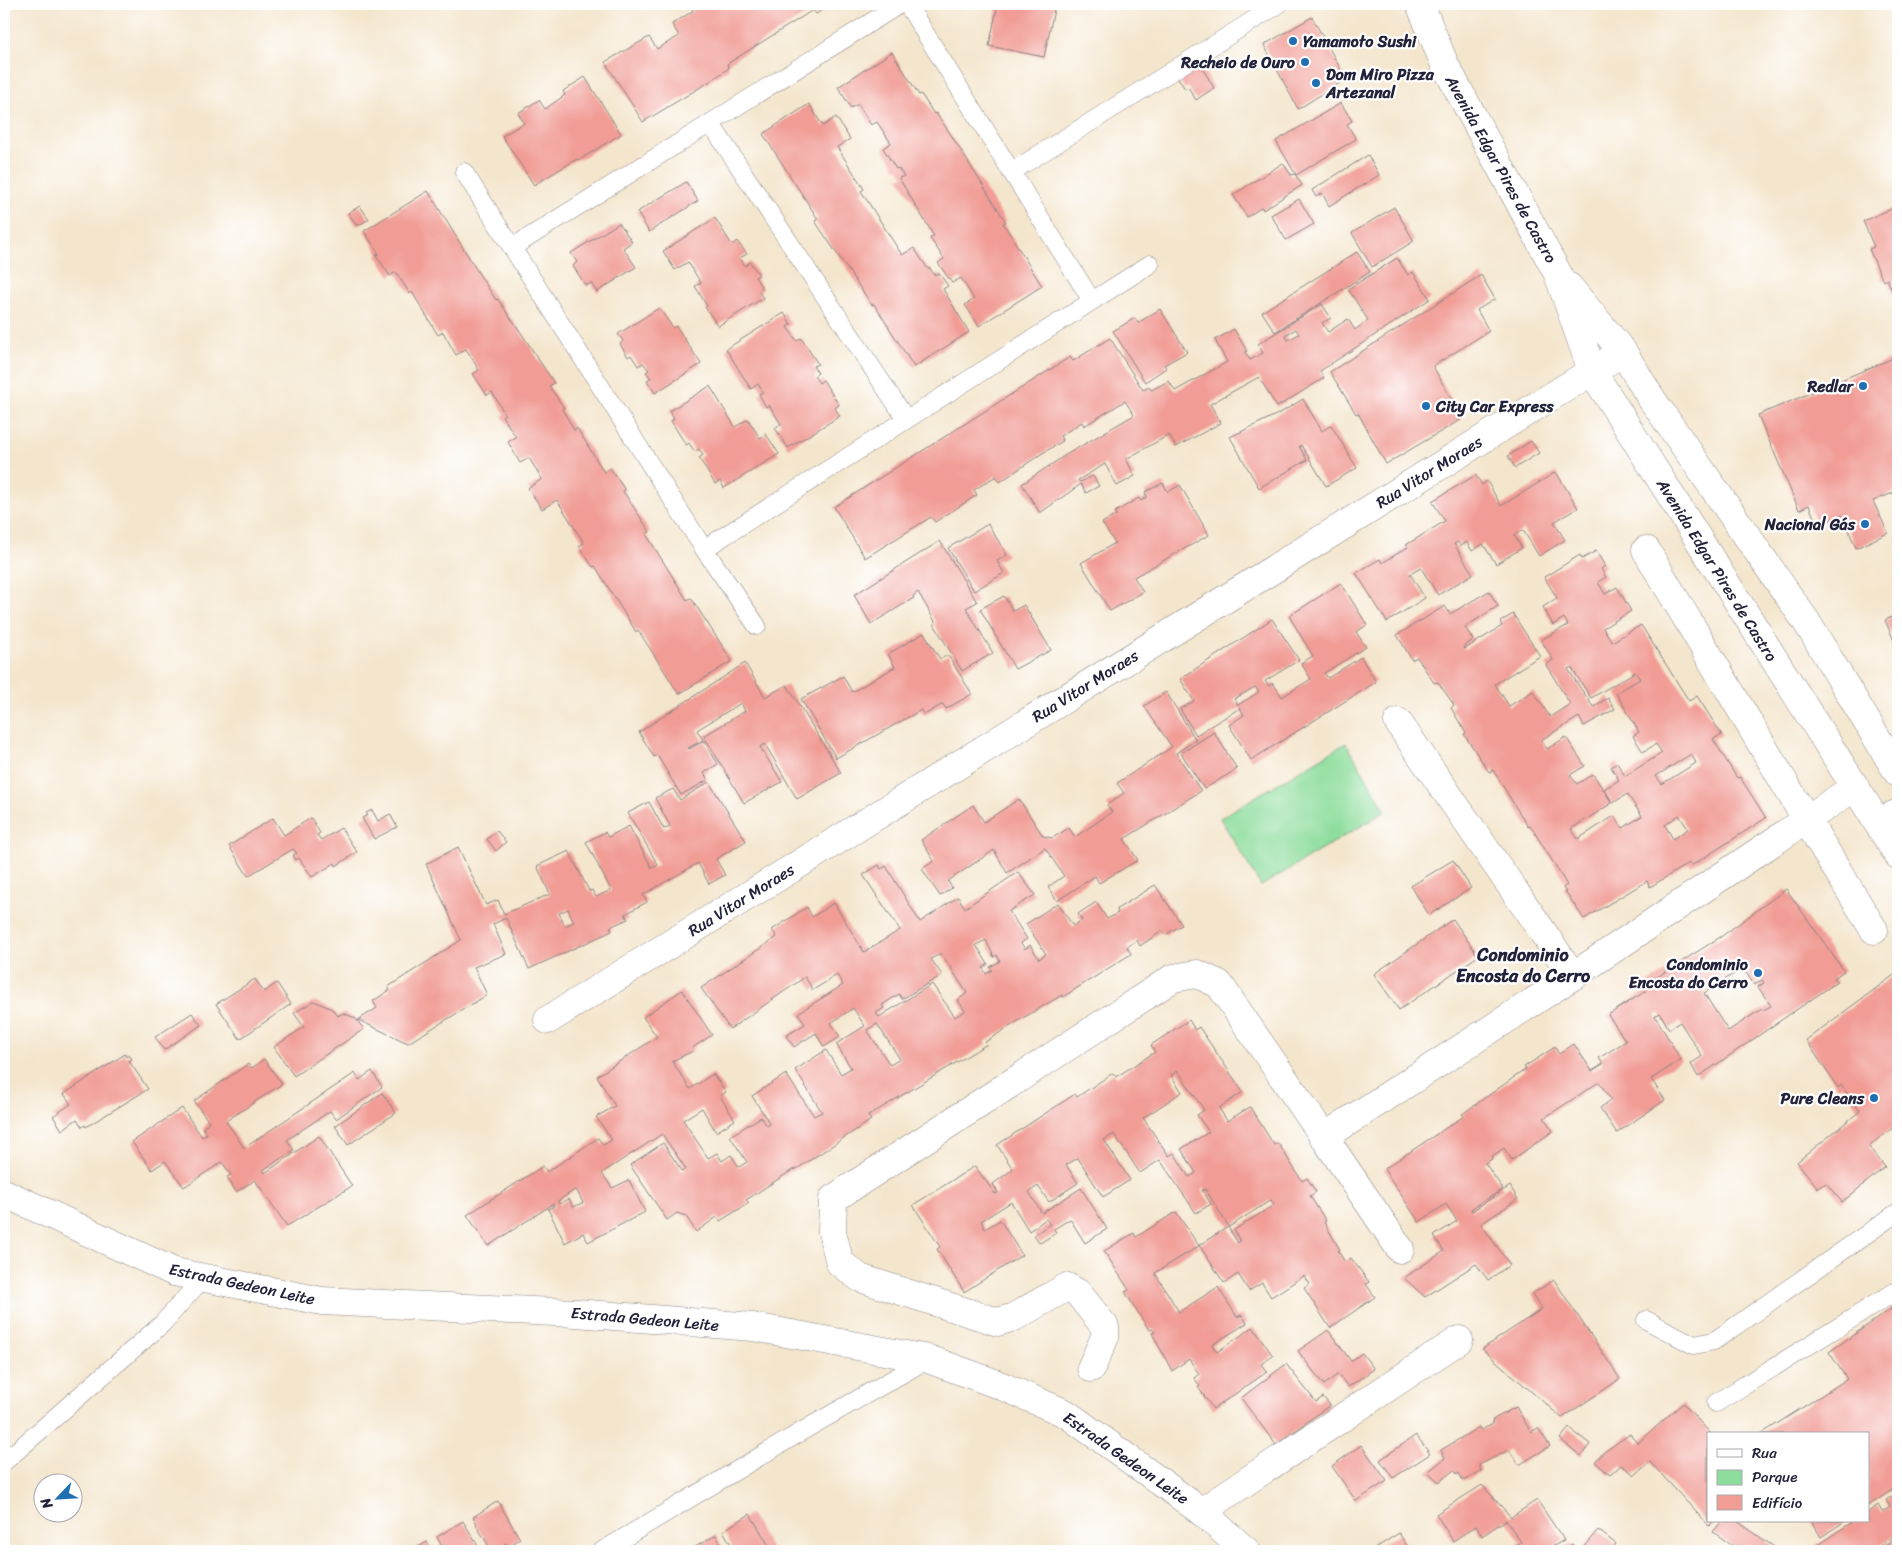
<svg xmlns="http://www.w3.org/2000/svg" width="1902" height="1555" viewBox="0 0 1902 1555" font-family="Sriracha,sans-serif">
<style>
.green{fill:#8ddd9c;stroke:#58806c}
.building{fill:#f19c95;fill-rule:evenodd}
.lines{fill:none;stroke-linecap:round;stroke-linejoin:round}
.lane-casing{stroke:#8b8484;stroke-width:19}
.street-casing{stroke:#8b8484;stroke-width:29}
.secondary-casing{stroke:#8b8484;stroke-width:29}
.primary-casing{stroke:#8b8484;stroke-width:29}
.lane{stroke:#fff;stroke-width:18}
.street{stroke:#fff;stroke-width:28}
.secondary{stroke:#fff;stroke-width:28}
.primary{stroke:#fff;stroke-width:28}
.poi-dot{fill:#1f6fb2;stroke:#fff;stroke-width:2}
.labels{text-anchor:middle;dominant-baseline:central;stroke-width:4.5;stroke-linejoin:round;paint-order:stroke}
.poi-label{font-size:16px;font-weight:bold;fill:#22223b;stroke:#fff;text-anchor:end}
.street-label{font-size:16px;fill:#22223b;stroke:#fff}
.neighbourhood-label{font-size:18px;font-weight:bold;fill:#22223b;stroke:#fff}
</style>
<rect width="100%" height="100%" fill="#fff"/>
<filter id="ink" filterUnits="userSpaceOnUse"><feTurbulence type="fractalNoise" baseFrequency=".02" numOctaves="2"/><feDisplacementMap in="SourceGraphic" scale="10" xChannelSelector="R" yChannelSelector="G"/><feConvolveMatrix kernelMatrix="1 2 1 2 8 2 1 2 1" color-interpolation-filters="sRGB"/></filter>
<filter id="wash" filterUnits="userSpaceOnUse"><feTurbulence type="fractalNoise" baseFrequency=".0096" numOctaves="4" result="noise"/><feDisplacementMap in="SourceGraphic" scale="20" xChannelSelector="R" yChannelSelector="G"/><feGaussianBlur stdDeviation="1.12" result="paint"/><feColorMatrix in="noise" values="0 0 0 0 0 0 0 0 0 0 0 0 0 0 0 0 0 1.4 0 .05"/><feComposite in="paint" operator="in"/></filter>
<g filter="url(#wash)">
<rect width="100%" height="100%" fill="#f4e6cd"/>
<path class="green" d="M1346,743L1386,811L1261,886L1220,818Z"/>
<g id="blocks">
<path class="building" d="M697,4H832L816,14L813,10L727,64L729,68L709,82L643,122L605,62L649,37L657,49L679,36L672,24L693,11L691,7Z
M998,4L1055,5L1044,57L989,46Z
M1312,17L1346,79L1298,109L1264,45Z
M892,52L919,95L921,94L934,114L936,113L951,135L1006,222L1003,223L1042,286L979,326L965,305L974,299L961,278L952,283L938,263L944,259L930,238L934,236L899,178L904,176L898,168L896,169L883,148L891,143L877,122L871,125L858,104L851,108L838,87Z
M1197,59L1214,88L1196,100L1188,87L1185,89L1177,76Z
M585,77L621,134L579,160L577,159L534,185L502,136L524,123L518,113L539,100L545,109L565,95L563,91Z
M1341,103L1352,121L1347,124L1356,139L1296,175L1276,141Z
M809,104L823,126L836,117L850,139L837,147L864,189L861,191L902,255L914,248L928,269L930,268L934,275L939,273L948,286L943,289L969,332L914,367L874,304L872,305L829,242L815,221L818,219L763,134Z
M1368,155L1379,175L1329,206L1322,193L1316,197L1312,190Z
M1283,163L1291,175L1295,174L1302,185L1263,210L1262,207L1247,217L1233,195Z
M686,182L698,201L649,232L637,212Z
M428,191L481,277L496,300L498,299L511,319H512L554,383L549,386L564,408L562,409L574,430L577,428L604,472L610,468L625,490L623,491L650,532L646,534L687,600L691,598L732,661L679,694L638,630L636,632L595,566L593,567L579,546L584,543L557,500L542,509L528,488L542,479L529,458L520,463L508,442L516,437L502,416L505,414L492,392L487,395L473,374L479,370L466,349L456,355L443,332L438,335L412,292L410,294L396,272L390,276L376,255L379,254L364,231Z
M1299,199L1314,224L1286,240L1271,215Z
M360,206L369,219L357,226L348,213Z
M1898,206V305L1887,279L1883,281L1869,249L1874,247L1863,221Z
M1394,207L1414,241L1372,267L1352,233Z
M715,218L732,245L737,241L747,254L740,258L745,266L750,262L759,275L755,277L763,289L759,292L763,298L718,326L705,307L707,306L695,286L701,283L688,262L675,270L663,251Z
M619,223L632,242L623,248L636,267L597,292L591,283L586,286L573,266L577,262L571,253Z
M1357,252L1370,272L1275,332L1262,312Z
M1397,258L1408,275L1413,272L1430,299L1320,371L1324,378L1277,407L1259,377L1210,404L1221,423L1176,447L1169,435L1126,459L1135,476L1117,486L1105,464L1078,480L1080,482L1093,476L1099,486L1086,493L1081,484L1040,513L1022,484L1064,456L1134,415L1125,401L1084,426L1082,422L1060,436L1063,441L1041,454L1000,482L996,476L974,490L977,495L935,522L931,517L865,558L834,507L1070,357L1073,361L1110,338L1143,390L1149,387L1151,390L1169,381L1175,391L1227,362L1215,340L1234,329L1247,351L1245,352L1250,360L1263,353L1258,344L1322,304L1331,318L1322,323L1328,332L1348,319L1355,330L1368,320L1348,289ZM1296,329L1299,334L1288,340L1285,335Z
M1481,275L1495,299L1477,310L1489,331L1433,366L1462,419L1386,464L1358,413L1356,414L1330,372Z
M659,308L673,328L676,326L701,364L655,393L647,380L651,378L646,372L649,370L643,363L638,366L631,355L628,357L620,344L623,341L618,334Z
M1160,309L1187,352L1164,365L1166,368L1145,382L1113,331L1135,318L1138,323Z
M784,313L791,324L787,327L797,341L801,338L818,364L813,366L818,373L814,376L819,383L823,380L839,405L835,408L840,416L788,448L775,428L781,424L769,405L766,407L759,394L763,392L758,384L751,389L726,349Z
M1898,356V491L1873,501L1888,533L1856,548L1842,515L1817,525L1809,505L1799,510L1758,415Z
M710,386L735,427L748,419L760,438L766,434L779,454L724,488L720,481L715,484L699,458L703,455L699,449L695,452L689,443L686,445L671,421L674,419L669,411Z
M1303,399L1322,431L1331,425L1357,468L1326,486L1301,445L1299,446L1307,460L1259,488L1230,437L1280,413Z
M1531,441L1539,453L1515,468L1508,456Z
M1556,472L1578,508L1554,522L1565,540L1539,556L1523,530L1514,535L1522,548L1496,564L1483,544L1472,551L1467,542L1461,546L1458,542L1454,544L1473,574L1438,595L1421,568L1410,574L1425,598L1387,622L1356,573L1380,559L1382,563L1408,547L1406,545L1445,521L1432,501L1476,475L1482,485L1487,481L1501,506Z
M1163,483L1168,492L1180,485L1209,535L1134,577L1143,592L1110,611L1081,563L1115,543L1102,523L1116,515L1115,512L1139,498L1141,501L1147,497L1145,492Z
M988,524L1007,555L997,561L1004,573L974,591L948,548Z
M940,541L977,602L966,608L993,653L962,671L934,624L936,623L918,592L913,596L914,598L871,624L854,595Z
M1596,551L1605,566L1601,569L1606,577L1598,582L1605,594L1617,587L1631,611L1603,628L1612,642L1641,625L1689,701L1697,696L1722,735L1713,739L1737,778L1740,777L1766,818L1691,866L1689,863L1650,887L1647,881L1584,919L1563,888L1567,885L1530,825L1528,827L1493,770L1489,772L1464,734L1466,733L1451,708L1454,705L1445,692L1438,682L1434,683L1417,657L1412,660L1397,635L1445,606L1450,614L1489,591L1498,606L1465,627L1473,640L1463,647L1465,649L1502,626L1500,622L1513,614L1540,656L1495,684L1509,706L1533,691L1550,717L1570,704L1546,665L1553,660L1541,640L1568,625L1564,618L1553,625L1543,607L1557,598L1544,577L1580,555L1582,559ZM1571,667L1591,698L1635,672L1640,679L1616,693L1639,732L1633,736L1643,752L1656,744L1662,753L1625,776L1617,763L1611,767L1619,780L1604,789L1613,803L1627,794L1642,816L1623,828L1614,816L1578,839L1571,829L1612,803L1593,774L1577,784L1570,775L1585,766L1566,737L1547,749L1541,740L1579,717L1584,726L1615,709L1608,698L1593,707L1568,669ZM1691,754L1696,763L1662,784L1656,776ZM1679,815L1688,829L1673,839L1665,825Z
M1341,583L1367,625L1356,632L1366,647L1324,673L1328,678L1361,657L1376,682L1251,760L1229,725L1244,715L1240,708L1196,735L1180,709L1194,701L1180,679L1272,619L1299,660L1265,681L1269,686L1273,683L1282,697L1311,679L1301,663L1313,656L1289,616ZM1255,687L1259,692L1238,705L1234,699Z
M1004,596L1013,611L1024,605L1051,650L1015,669L980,609Z
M1898,614V650L1885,620Z
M924,633L940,659L948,655L972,694L946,709L943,704L924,715L921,710L836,758L801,699L843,676L852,692L895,667L888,654Z
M745,663L765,697L787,685L841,773L797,799L765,744L760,747L782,782L744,803L704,736L745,711L741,703L697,730L703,740L688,748L689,749L704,741L718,764L704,773L708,780L681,795L657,755L654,757L639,732Z
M1166,692L1196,740L1176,753L1201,791L1124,839L1138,860L1099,883L1095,876L1057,901L1048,887L1064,876L1045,848L1007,873L994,850L948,881L952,888L940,896L922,869L934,861L921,840L973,805L984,822L1019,799L1043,836L1052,838L1069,828L1075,837L1112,812L1107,805L1124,793L1117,783L1172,747L1144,706Z
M1214,732L1237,769L1204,789L1181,753Z
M709,782L746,841L716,859L725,875L709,884L698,863L643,895L647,902L625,914L628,919L610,927L612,931L529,969L506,918L493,924L506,954L474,967L487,995L408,1043L358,1020L377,1008L373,1001L390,990L388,987L461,940L426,864L458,847L486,905L498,900L504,914L550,894L537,866L569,851L589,891L592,890L596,897L611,890L586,842L605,832L608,837L629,826L652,868L658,865L628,813L649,802L664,829L670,826L655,798L673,789L680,800ZM568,909L574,922L565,926L559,913Z
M372,810L378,821L390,814L397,827L374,839L362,818L368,815L366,813Z
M273,818L284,835L311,818L320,833L317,835L321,840L341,828L357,852L336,866L335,863L312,877L299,858L296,860L293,855L297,853L293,849L248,876L229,846Z
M497,831L506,842L496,851L487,839Z
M1453,860L1471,888L1429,915L1411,886Z
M879,865L881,869L886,866L920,922L958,897L965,908L1018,872L1035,895L1009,911L1027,939L1021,943L1025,949L1030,945L1039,959L1046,954L1026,924L1058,903L1073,926L1082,920L1078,914L1096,902L1107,919L1118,913L1117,909L1155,885L1182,925L1165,935L1162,931L1140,946L1137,940L1127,947L1131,954L1063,997L1062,995L1023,1018L985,1042L987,1044L868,1116L871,1120L795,1170L794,1169L746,1200L749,1203L720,1221L717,1217L696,1232L686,1216L677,1213L667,1220L630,1165L663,1143L682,1171L686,1169L662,1134L602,1173L612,1188L629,1180L645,1212L588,1242L583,1233L565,1243L548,1209L554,1206L553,1204L488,1246L467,1215L543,1166L547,1172L598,1138L603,1145L612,1140L596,1117L615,1106L597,1076L657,1037L643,1017L682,990L712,1035L692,1048L693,1051L672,1061L690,1089L713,1074L726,1092L720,1096L735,1120L716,1132L702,1108L683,1120L708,1158L717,1153L722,1161L731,1155L739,1167L747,1162L730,1136L761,1117L767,1126L770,1124L752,1096L786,1074L814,1116L822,1112L795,1070L826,1050L841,1074L851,1068L836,1044L865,1026L853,1008L831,1023L840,1037L824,1047L816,1033L794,1047L786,1036L805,1024L798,1013L843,985L837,975L813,990L805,977L730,1029L701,988L777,937L772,930L807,907L812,917L834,903L864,952L900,930L863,875ZM986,940L994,957L997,955L1000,961L990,967L992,970L986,974L983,968L988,964L976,945ZM941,953L967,993L958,1000L965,1011L955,1017L932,984L879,1017L876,1013L884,1008L882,1005L899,994L902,999L942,975L931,959ZM877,1024L900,1059L890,1065L867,1030ZM576,1189L583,1203L573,1207L569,1199L559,1204L558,1201Z
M1786,889L1844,971L1834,978L1837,982L1698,1077L1691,1064L1702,1056L1680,1022L1669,1029L1660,1013L1655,1016L1681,1060L1651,1079L1665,1100L1617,1133L1600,1108L1611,1100L1599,1082L1544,1118L1553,1131L1512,1160L1504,1148L1491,1157L1492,1159L1485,1163L1503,1189L1471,1209L1472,1211L1510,1186L1518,1199L1481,1224L1510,1265L1488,1280L1476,1264L1425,1297L1404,1278L1444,1251L1434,1236L1457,1221L1446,1204L1419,1222L1384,1169L1464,1116L1462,1114L1526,1069L1524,1067L1555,1047L1559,1054L1574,1044L1592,1071L1603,1064L1599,1058L1626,1041L1608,1015L1646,991L1643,986L1722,936ZM1743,968L1754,985L1762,980L1764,983L1758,987L1771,1006L1763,1010L1762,1009L1728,1031L1704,993Z
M1453,919L1478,956L1399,1010L1374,974Z
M1898,972V1135L1893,1128L1879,1138L1869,1147L1885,1167L1842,1202L1826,1183L1818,1188L1797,1162L1860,1111L1841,1085L1838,1088L1806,1040Z
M255,979L264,992L277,983L291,1004L240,1039L216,1004Z
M314,1001L332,1009L338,1016L343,1013L355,1018L364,1029L294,1076L274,1047L304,1027L294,1013Z
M192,1013L201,1025L164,1050L155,1037Z
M1189,1020L1195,1030L1199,1027L1243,1092L1219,1108L1227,1121L1250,1107L1274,1145L1278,1143L1302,1181L1307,1178L1316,1192L1310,1196L1326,1221L1324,1222L1340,1250L1338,1251L1345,1262L1351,1258L1369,1282L1366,1284L1375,1297L1330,1328L1304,1288L1310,1284L1304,1276L1271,1297L1262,1283L1249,1291L1238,1274L1224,1283L1199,1245L1228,1227L1238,1243L1240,1241L1234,1230L1274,1205L1271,1200L1229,1227L1205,1189L1202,1190L1211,1204L1196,1213L1160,1160L1140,1173L1114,1134L1104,1140L1130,1180L1103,1197L1078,1158L1066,1165L1078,1183L1049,1202L1038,1186L1029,1192L1042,1213L1081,1188L1107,1229L1085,1243L1070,1219L1054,1229L1056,1233L1040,1243L1034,1235L1050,1224L1046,1219L1029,1231L1011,1202L981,1221L985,1229L1000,1220L1022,1255L964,1292L937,1249L940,1247L913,1205L975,1166L995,1194L998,1193L993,1184L1013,1169L997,1145L1075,1094L1077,1097L1113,1073L1116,1077L1155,1052L1151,1045ZM1178,1071L1204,1110L1197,1115L1209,1132L1181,1149L1196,1173L1189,1177L1174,1153L1169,1156L1143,1118L1182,1092L1171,1075Z
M125,1054L126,1057L129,1055L132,1059L129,1061L148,1089L86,1127L85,1125L82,1127L77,1119L62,1130L53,1116L71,1104L64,1094Z
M264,1059L282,1084L226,1121L244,1148L355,1073L359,1080L372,1071L382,1087L336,1119L330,1111L287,1140L294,1150L263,1170L265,1173L319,1136L352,1186L287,1226L255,1180L236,1192L227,1177L231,1175L222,1162L184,1187L165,1161L152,1170L132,1142L182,1108L202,1137L207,1134L203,1128L209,1122L194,1101L248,1064L252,1068Z
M382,1093L396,1113L348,1145L335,1126Z
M1176,1212L1199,1246L1155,1273L1179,1312L1218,1287L1237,1317L1242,1315L1247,1323L1212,1345L1217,1352L1253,1327L1273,1356L1261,1364L1267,1372L1213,1409L1198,1387L1200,1386L1194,1378L1199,1374L1189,1359L1172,1371L1152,1333L1155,1332L1153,1329L1149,1330L1125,1292L1129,1290L1104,1251L1134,1233L1136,1237Z
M1554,1280L1620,1379L1562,1418L1482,1349L1542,1309L1532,1294Z
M1898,1304V1486L1868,1506V1434H1761L1847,1379L1829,1352Z
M1328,1330L1351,1361L1362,1353L1374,1369L1348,1387L1338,1374L1324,1385L1298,1351Z
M1286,1364L1316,1402L1323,1397L1330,1405L1276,1445L1241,1398Z
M1683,1403L1711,1434H1708V1521H1714L1709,1526L1650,1462L1635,1475L1621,1465L1610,1475L1595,1462L1604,1452L1630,1434L1638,1443Z
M1516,1407L1531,1432L1538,1428L1550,1446L1519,1465L1509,1450L1479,1465L1481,1471L1463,1481L1459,1473L1457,1474L1454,1470L1439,1482L1428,1472L1445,1458L1441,1450L1479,1427L1481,1430L1493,1424L1492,1420Z
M1569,1428L1590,1444L1581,1456L1560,1439Z
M1416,1435L1430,1454L1393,1478L1380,1460Z
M1361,1445L1387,1481L1356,1501L1332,1466Z
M1482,1485L1511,1517L1537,1500L1564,1540L1545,1551H1507L1521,1542L1506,1520L1482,1536L1476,1526L1453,1541L1436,1514Z
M1898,1492V1534L1872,1551H1808L1854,1521H1868V1512L1878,1505L1882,1512L1890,1507L1886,1500Z
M498,1501L520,1539L509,1546L506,1543L492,1551L476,1525L477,1524L473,1517Z
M750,1514L771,1549L767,1551H735L723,1531Z
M463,1521L481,1551H444L437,1537Z
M1722,1521H1737L1780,1551H1740L1713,1532Z
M1811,1521H1845L1821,1537Z
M1598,1530L1616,1544L1610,1551H1561L1572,1544L1580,1551Z
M1399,1533L1410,1551H1375L1374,1549Z
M716,1535L725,1551H688Z
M1898,1538V1551H1889L1886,1545Z
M427,1542L433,1551H411Z"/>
</g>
</g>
<g filter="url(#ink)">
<use href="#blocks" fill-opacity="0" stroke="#8b8484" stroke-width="1"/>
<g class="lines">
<g class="lane-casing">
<path id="lane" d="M907,4L1092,301
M711,124L906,419
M464,172L704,549L757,626
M1011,172L1279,4
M513,247L900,4
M704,549L1150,264
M1646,1320L1694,1345L1714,1341L1898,1212
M1716,1403L1898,1290
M4,1462L162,1324L204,1277
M602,1551L804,1430L928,1359"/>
</g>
<g class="street-casing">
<path id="street" d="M1646,550L1806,819L1874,930
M1398,722L1573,976
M1877,822L1898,813
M548,1020L1623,352
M1324,1137L1400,1249
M1091,1368L1105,1337V1327L1078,1293L1067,1287L1014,1317L998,1322L860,1278L840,1263L832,1232L833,1199L1173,978L1197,974L1219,984L1324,1137L1573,976L1855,787
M1202,1512L1223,1497L1459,1340"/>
</g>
<g class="secondary-casing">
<path id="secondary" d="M4,1193L174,1272L322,1301L576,1313L753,1327L928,1359L997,1384L1067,1414L1202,1512L1246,1551"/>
</g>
<g class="primary-casing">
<path id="primary" d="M1420,4L1445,65L1558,274L1592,371L1898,855
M1569,287L1623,352L1651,398L1806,621L1898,773"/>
</g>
<use href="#lane" class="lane"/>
<use href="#street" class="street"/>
<use href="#secondary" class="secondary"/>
<use href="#primary" class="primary"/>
</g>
</g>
<g class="poi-dot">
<circle cx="1293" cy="41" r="5"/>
<circle cx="1305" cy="62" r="5"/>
<circle cx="1316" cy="83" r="5"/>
<circle cx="1863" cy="386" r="5"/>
<circle cx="1426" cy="406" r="5"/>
<circle cx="1865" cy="524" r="5"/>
<circle cx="1758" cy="973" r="5"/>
<circle cx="1874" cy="1098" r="5"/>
</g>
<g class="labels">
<g class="poi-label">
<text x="1303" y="41" text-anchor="start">Yamamoto Sushi</text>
<text x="1295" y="62">Recheio de Ouro</text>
<text x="1326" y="74" text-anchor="start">Dom Miro Pizza<tspan x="1326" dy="18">Artezanal</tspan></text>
<text x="1853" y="386">Redlar</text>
<text x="1436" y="406" text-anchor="start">City Car Express</text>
<text x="1855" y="524">Nacional Gás</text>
<text x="1748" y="964">Condominio<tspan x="1748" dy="18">Encosta do Cerro</tspan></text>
<text x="1864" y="1098">Pure Cleans</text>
</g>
<g class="street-label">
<text transform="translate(1501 169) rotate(61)">Avenida Edgar Pires de Castro</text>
<text transform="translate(1429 472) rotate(-32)">Rua Vitor Moraes</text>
<text transform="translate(1717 570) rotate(58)">Avenida Edgar Pires de Castro</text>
<text transform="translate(1085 686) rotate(-32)">Rua Vitor Moraes</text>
<text transform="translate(741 900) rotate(-32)">Rua Vitor Moraes</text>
<text transform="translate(242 1284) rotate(12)">Estrada Gedeon Leite</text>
<text transform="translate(645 1319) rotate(5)">Estrada Gedeon Leite</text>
<text transform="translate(1126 1458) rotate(35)">Estrada Gedeon Leite</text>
</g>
<g class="neighbourhood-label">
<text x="1523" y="955">Condominio<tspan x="1523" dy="21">Encosta do Cerro</tspan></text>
</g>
</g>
<rect width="1902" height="1555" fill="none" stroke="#fff" stroke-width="20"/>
<rect x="1707" y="1432" width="162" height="90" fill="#ffffff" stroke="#a7a7b1"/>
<rect x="1717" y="1449" width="25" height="8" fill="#ffffff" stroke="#a7a7b1"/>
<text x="1752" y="1458" font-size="15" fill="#22223b">Rua</text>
<rect x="1717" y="1470" width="25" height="15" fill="#8ddd9c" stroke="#a7a7b1"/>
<text x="1752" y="1482" font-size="15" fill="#22223b">Parque</text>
<rect x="1717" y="1495" width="25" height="15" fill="#f19c95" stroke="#a7a7b1"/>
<text x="1752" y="1508" font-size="15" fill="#22223b">Edifício</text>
<g transform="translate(58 1498) rotate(245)"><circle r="24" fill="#ffffff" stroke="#a7a7b1"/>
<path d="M0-4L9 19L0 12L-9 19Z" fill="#1f6fb2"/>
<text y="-8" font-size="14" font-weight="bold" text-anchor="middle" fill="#22223b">N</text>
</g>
</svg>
